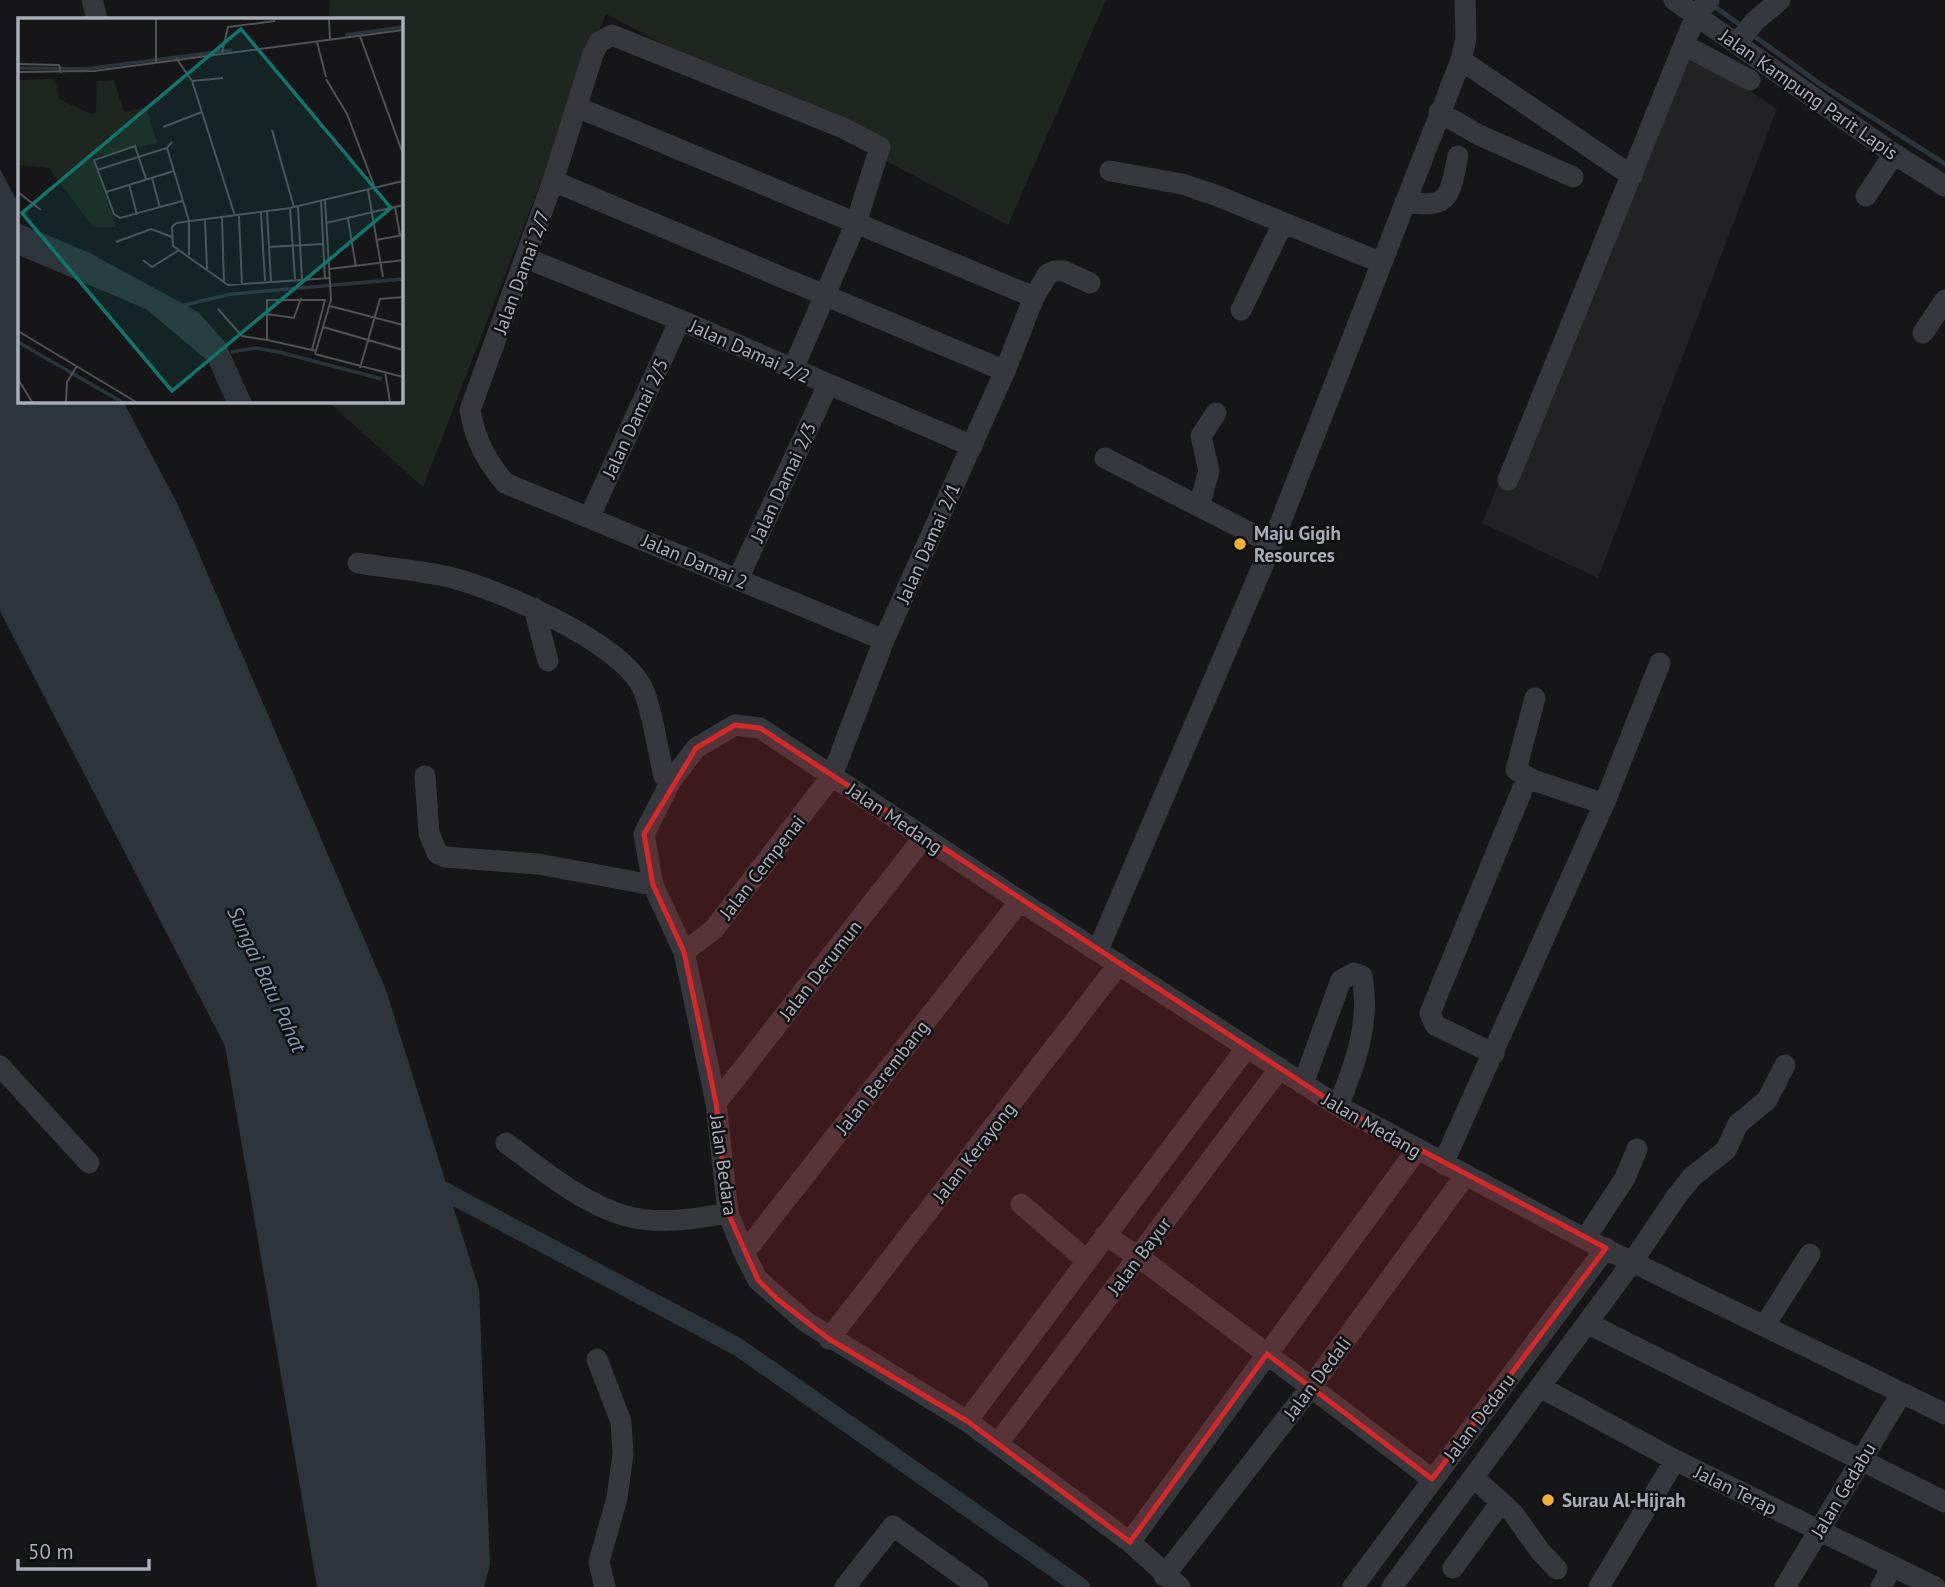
<svg xmlns="http://www.w3.org/2000/svg" width="1945" height="1587" viewBox="0 0 1945 1587" font-family="'PT Sans',sans-serif">
<style>
.built{fill:#222225}
.green{fill:#1e261f}
.water{fill:#2c353c}
.lines{fill:none;stroke-linecap:round;stroke-linejoin:round}
.stream{stroke:#2c353c;stroke-width:5}
.canal{stroke:#2c353c;stroke-width:18}
.minor{stroke:#37383d;stroke-width:21}
.marked{fill:#d62828;fill-opacity:0.2;stroke:#d62828;stroke-width:5;stroke-linejoin:round}
.poi-dot{fill:#f2b134;stroke:#111113;stroke-width:2.5}
.labels{text-anchor:middle;dominant-baseline:central;stroke-width:5;stroke-linejoin:round;paint-order:stroke}
.street-label{font-size:19px;fill:#a8adb8;stroke:#111113}
.poi-label{font-size:19px;font-weight:bold;fill:#a8adb8;stroke:#111113;text-anchor:start}
.water-label{font-size:21px;font-style:italic;fill:#7f9bb3;stroke:#111113}
.inset-river{fill:none;stroke:#2c353c;stroke-width:3.5}
.inset-road{fill:none;stroke:#505258;stroke-width:2}
.view{fill:#0f766e;fill-opacity:0.15;stroke:#0f766e;stroke-width:3.5}
.inset-edge{fill:none;stroke:#a8adb8;stroke-width:3.5}
</style>
<rect width="100%" height="100%" fill="#161618"/>
<path class="built" d="M1681,43L1777,109L1598,578L1482,523Z"/>
<path class="green" d="M330,0H1106L1008,225L606,14L423,487L327,401H401V19H329Z"/>
<path class="water" d="M0,169L19,205V401H123L178,505L386,990L479,1289L490,1565L484,1587H317L225,1046L0,611Z"/>
<g class="lines">
<path class="stream" d="M1711,4L1743,27
M1750,33L1820,84L1945,164"/>
<path class="canal" d="M429,1183L738,1347L1081,1587"/>
<path class="minor" d="M92,0L97,19
M1674,0L1894,154L1945,186
M1737,43L1755,21L1780,0
M1684,45L1750,80
M1461,60L1632,176
M577,107L1034,297
M1439,112L1477,134L1573,177
M1110,171L1182,184L1215,195L1380,262
M553,181L1005,371
M1866,196L1894,154
M1405,202C1451,209 1449,197 1458,156
M526,258L680,320L972,446
M1241,310L1283,223
M1923,333L1945,300
M793,369L856,223L880,147L843,128L612,35L599,42L593,54L553,181L470,410C475,440 486,460 505,483L884,640
M1105,458L1272,544
M1508,480L1696,15L1709,0
M1199,506L1209,471L1201,436L1216,413
M590,516L680,320
M358,563C388,568 419,570 449,577C498,589 619,641 642,687C652,707 658,752 664,776L671,781
M738,579L828,385
M534,608L548,661
M1535,698L1516,770L1533,780L1604,804
M425,776L429,833L437,853L445,857L538,864L653,885
M1098,950L1272,544L1461,60L1466,39L1465,0
M684,952L714,929L832,776L884,640L1005,371L1034,297L1048,274L1055,271H1064L1090,283
M1494,1054L1435,1025L1430,1013L1527,778
M0,1066L89,1163
M1303,1084L1341,980L1354,973L1362,976C1371,1022 1355,1065 1338,1106
M716,1103L924,837
M506,1143C543,1170 581,1203 626,1216C659,1225 695,1219 728,1213
M1443,1164L1604,804L1660,663
M1021,1204L1086,1260
M1105,1235L1139,1257L1432,1479
M1585,1239L1625,1178L1637,1149
M744,1253L1020,901
M1587,1323L1945,1502
M1765,1325L1810,1254
M829,1339L1119,964
M597,1359L621,1422L623,1454L617,1498L599,1562L605,1587
M1540,1387L1675,1460L1935,1587
M967,1421L1247,1047
M998,1443L1280,1068
M1473,1477L1513,1513L1540,1551L1557,1569
M1130,1542L1416,1151
M1453,1568L1501,1502
M1164,1576L1311,1387L1465,1176
M845,1587L893,1526L978,1587
M1180,1587L1130,1542L967,1421L806,1322L758,1280L744,1253L728,1213L716,1103L684,952L653,885L644,834L671,781L696,748L735,725L760,728L1020,901L1338,1106L1585,1239L1945,1414
M1353,1587L1606,1248
M1392,1587L1633,1261L1676,1197L1692,1177L1726,1150L1738,1124L1767,1100L1785,1065
M1599,1587L1675,1460
M1785,1587L1901,1394
M1881,1587L1892,1566"/>
</g>
<path class="marked" d="M735,725L760,728L1338,1106L1606,1248L1432,1479L1267,1354L1130,1542L967,1421L829,1339L777,1299L758,1280L728,1213L716,1103L684,952L653,885L644,834L696,748Z"/>
<g class="poi-dot">
<circle cx="1240" cy="544" r="7"/>
<circle cx="1548" cy="1500" r="7"/>
</g>
<g class="labels">
<g class="street-label">
<text transform="translate(1809 94) rotate(35)">Jalan Kampung Parit Lapis</text>
<text transform="translate(521 272) rotate(-70)">Jalan Damai 2/7</text>
<text transform="translate(750 351) rotate(24)">Jalan Damai 2/2</text>
<text transform="translate(635 418) rotate(-65)">Jalan Damai 2/5</text>
<text transform="translate(783 482) rotate(-65)">Jalan Damai 2/3</text>
<text transform="translate(928 543) rotate(-66)">Jalan Damai 2/1</text>
<text transform="translate(695 561) rotate(23)">Jalan Damai 2</text>
<text transform="translate(895 818) rotate(34)">Jalan Medang</text>
<text transform="translate(762 867) rotate(-52)">Jalan Cempenai</text>
<text transform="translate(820 970) rotate(-52)">Jalan Derumun</text>
<text transform="translate(882 1077) rotate(-52)">Jalan Berembang</text>
<text transform="translate(1372 1125) rotate(30)">Jalan Medang</text>
<text transform="translate(974 1152) rotate(-52)">Jalan Kerayong</text>
<text transform="translate(724 1165) rotate(82)">Jalan Bedara</text>
<text transform="translate(1139 1256) rotate(-53)">Jalan Bayur</text>
<text transform="translate(1317 1378) rotate(-53)">Jalan Dedali</text>
<text transform="translate(1479 1417) rotate(-53)">Jalan Dedaru</text>
<text transform="translate(1736 1490) rotate(26)">Jalan Terap</text>
<text transform="translate(1843 1490) rotate(-59)">Jalan Gedabu</text>
</g>
<g class="poi-label">
<text x="1254" y="533">Maju Gigih<tspan x="1254" dy="22">Resources</tspan></text>
<text x="1562" y="1500">Surau Al-Hijrah</text>
</g>
<g class="water-label">
<text transform="translate(267 979) rotate(65)">Sungai Batu Pahat</text>
</g>
</g>
<g transform="translate(18 18)">
<rect width="385" height="385" fill="#161618"/>
<path d="M37,61L41,81L73,96L78,95L79,63L96,62L106,94L128,89L139,125L74,139L98,209H75L31,150L0,147V62Z" fill="#1e261f"/>
<path d="M0,205L72,235L180,294L207,324L234,384H208L190,343L128,291L0,237Z" fill="#2c353c"/>
<path class="inset-river" d="M327,17L385,9M0,50L67,51L214,32M166,287L214,276L385,261M0,324L104,384M213,334L238,330L261,334L364,361"/>
<path class="inset-road" d="M311,1L312,22M342,18L385,136M299,24L308,59M204,35L210,9L257,3M158,40L174,63L217,198M138,44V1M0,46L41,47L43,55M0,54L76,53L385,12M308,61L329,96L357,170M174,63L205,60M145,109L184,94M254,112L276,189M149,130L171,203V237M79,152L149,130L154,124M134,160L142,190M128,161L117,128L76,142L96,196L102,200L164,183M111,166L119,197M350,172L365,259M0,174L23,192M88,174L156,153M303,183L307,261M280,189L284,262M377,189L382,217M272,190L277,261M249,194L253,263M243,195L247,263M221,198L224,267M204,200L206,265M330,201L338,249M187,202L189,251M308,205L385,187M358,222L385,217M98,224L133,211L154,219M250,229L305,226M125,242L134,249L161,232M311,251L385,242M312,260L210,267L155,228L154,209L158,205L272,190L385,163M312,288L385,307M200,291L224,318L249,322M249,296L276,300L283,280M305,309L385,332M0,313L118,384M294,332L307,282H249V322L294,332L298,333M297,336L313,282L307,182M297,336L385,359M342,350L362,281L385,279M367,354L372,384M0,361L14,384M48,384L49,364L59,348"/>
<path class="view" d="M223,11L373,190L154,373L4,195Z"/>
<rect width="385" height="385" class="inset-edge"/>
</g>
<path d="M18 1559v10h131v-10" fill="none" stroke="#a8adb8" stroke-width="3.5"/>
<text x="28" y="1559" font-size="21" fill="#a8adb8" stroke="#111113" stroke-width="5" paint-order="stroke">50 m</text>
</svg>
